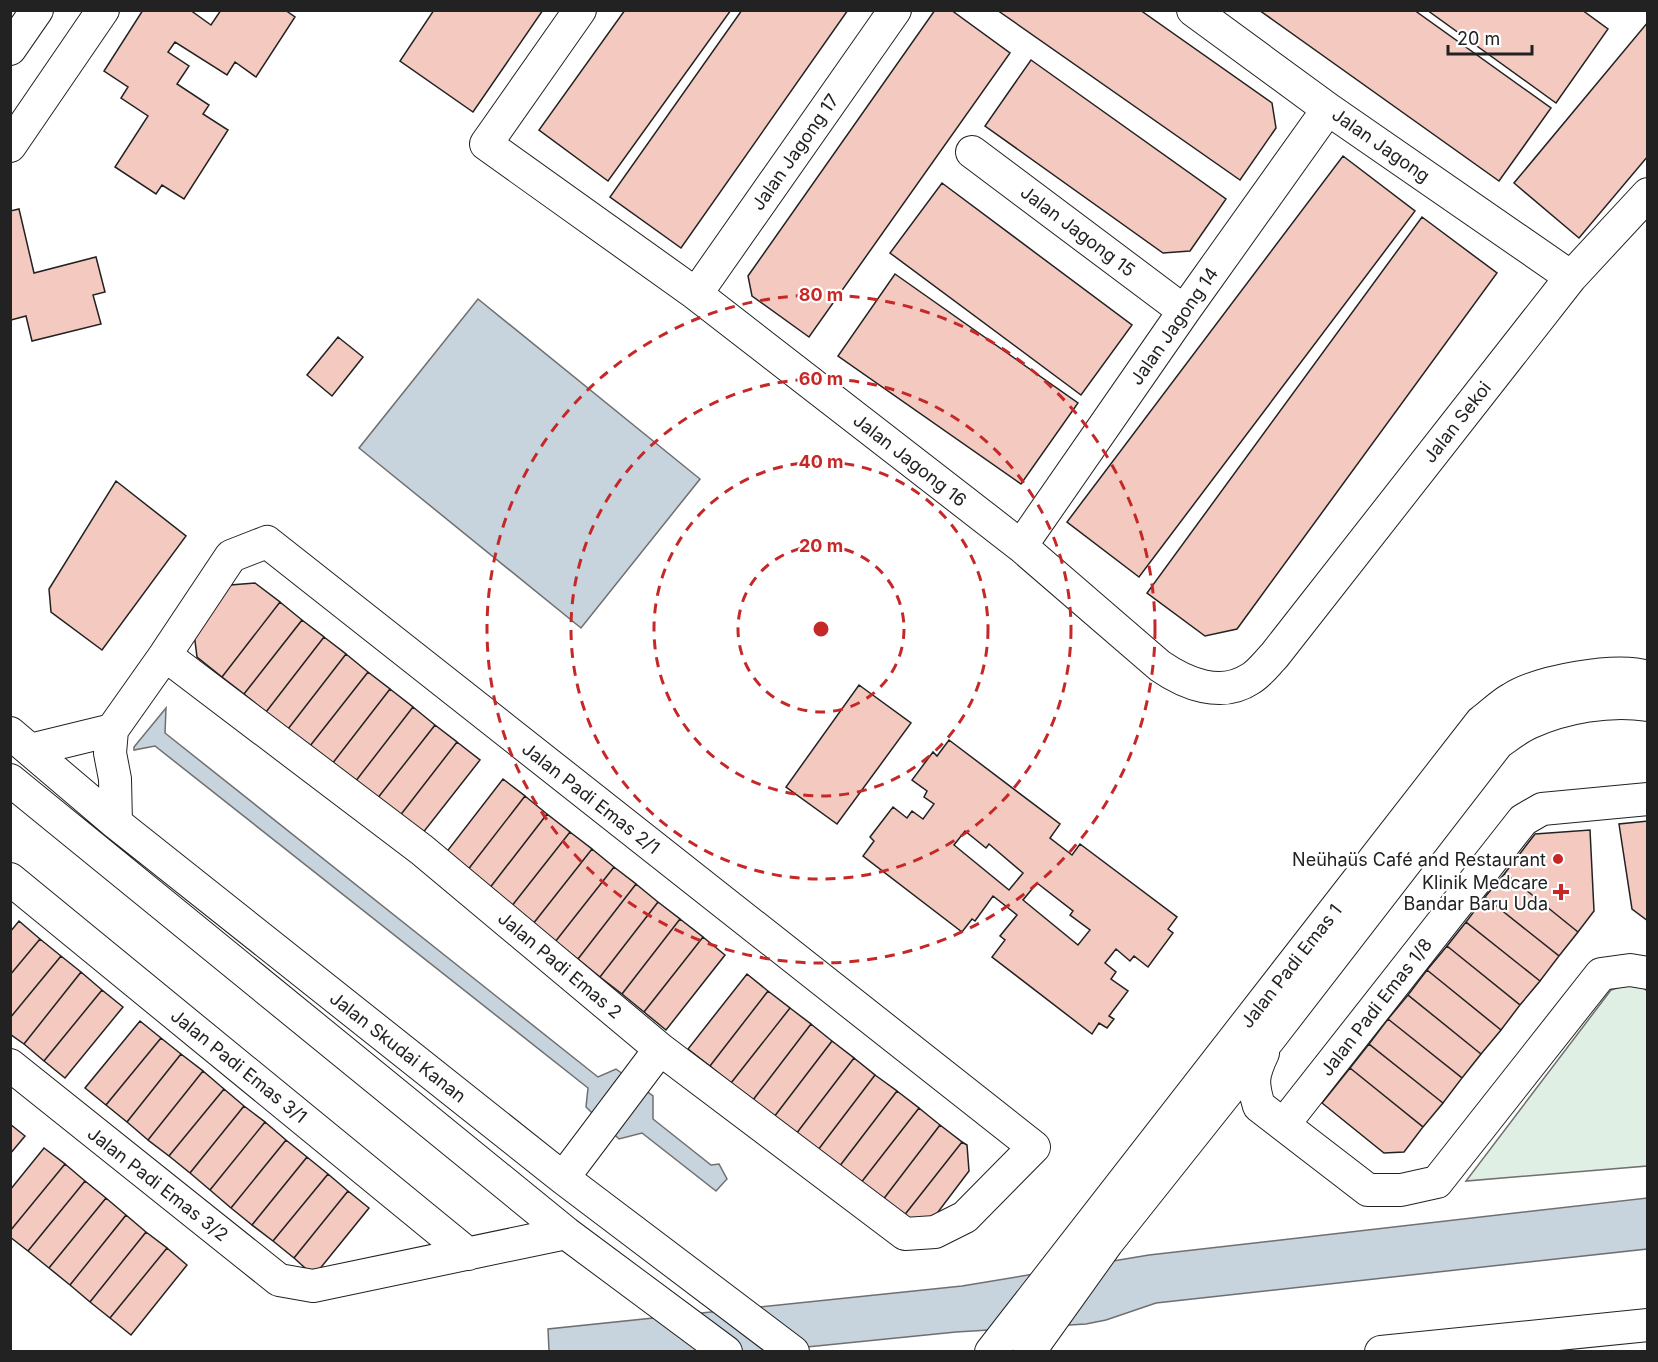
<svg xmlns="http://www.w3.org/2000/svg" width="1658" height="1362" viewBox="0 0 1658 1362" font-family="Inter,sans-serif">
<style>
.green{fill:#e0efe3;stroke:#6f6f6f;stroke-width:1.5}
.water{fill:#c7d3dd;stroke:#6f6f6f;stroke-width:1.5}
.building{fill:#f3c9c0;stroke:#222;stroke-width:1.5;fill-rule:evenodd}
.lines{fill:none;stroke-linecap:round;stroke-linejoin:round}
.minor-casing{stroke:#222;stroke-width:34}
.minor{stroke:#fff;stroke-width:32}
.ring{fill:none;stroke:#c62828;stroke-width:3;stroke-dasharray:10 8}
.poi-dot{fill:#c62828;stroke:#fff;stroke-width:2}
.labels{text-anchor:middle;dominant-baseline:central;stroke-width:4.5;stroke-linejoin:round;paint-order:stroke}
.street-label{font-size:18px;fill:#222;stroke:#fff}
.poi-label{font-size:18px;fill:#222;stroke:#fff;text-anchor:end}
.centre{fill:#c62828;stroke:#fff;stroke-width:3}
.ring-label{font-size:18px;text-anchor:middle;font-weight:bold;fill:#c62828;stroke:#fff;stroke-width:4.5;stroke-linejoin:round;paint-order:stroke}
</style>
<rect width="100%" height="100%" fill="#fff"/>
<path class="green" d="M1626,985L1641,986L1647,991V1166L1466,1181L1611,990Z"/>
<path class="water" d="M478,299L700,479L581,628L359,448Z
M166,708L165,733L598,1077L616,1069L653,1096V1119L711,1165L719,1164L727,1179L716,1191L642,1133L619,1139L586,1107L588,1088L155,746L134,750V747Z
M1647,1198V1249L1156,1303L1106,1320L1086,1324L956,1332L758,1352L549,1351L548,1329L962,1286L1149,1255Z"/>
<path class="building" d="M143,10H190L211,25L221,10H285L295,17L256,77L235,62L227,75L175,42L168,52L189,66L177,84L209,105L203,114L228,130L184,199L162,185L156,194L115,167L148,116L121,98L128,87L104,71Z
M434,10H543L473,112L400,61Z
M625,10H731L608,181L539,130Z
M742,10H848L681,248L610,197Z
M935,10H951L1010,53L809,337L752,296L748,276Z
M997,10H1140L1272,103L1276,128L1240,180Z
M1259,10H1414L1551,108L1499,181Z
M1427,10H1582L1608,29L1556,103Z
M1648,22V156L1579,238L1514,183Z
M1031,60L1226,199L1190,251L1163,253L985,126Z
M1343,156L1415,211L1139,577L1067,522Z
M942,183L1132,325L1081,395L890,253Z
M19,209L34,273L96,257L105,292L93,295L101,324L32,341L26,316L11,320L10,211Z
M1422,217L1497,273L1237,629L1205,636L1147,593Z
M895,274L1078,403L1021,484L838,356Z
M338,337L363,357L332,396L307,375Z
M116,481L186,536L102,650L51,612L49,589Z
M255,583L280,602L222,677L197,657L194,633L230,585Z
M280,602L302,620L244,694L222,677Z
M302,620L324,637L266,712L244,694Z
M324,637L346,654L288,729L266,712Z
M346,654L368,672L310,746L288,729Z
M368,672L390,689L332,764L310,746Z
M859,685L911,723L837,824L786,787Z
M390,689L413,707L355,782L332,764Z
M413,707L435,725L377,799L355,782Z
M435,725L457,742L399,817L377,799Z
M949,740L1060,824L1050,838L1072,855L1080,844L1177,917L1168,929L1173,933L1148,967L1134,956L1130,961L1116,949L1105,963L1116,972L1111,979L1128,991L1109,1016L1114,1019L1107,1028L1099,1023L1092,1034L992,957L1005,940L1000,936L1017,915L993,896L975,921L972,919L962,932L863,856L874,841L870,837L893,807L907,818L912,811L923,819L934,804L924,797L927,791L912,780L933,752L937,756ZM965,831L986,848L989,844L1023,873L1009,890L954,845ZM1037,883L1073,911L1070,915L1090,930L1078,945L1023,900Z
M457,742L480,760L422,834L399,817Z
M503,779L525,796L467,871L445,854Z
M525,796L547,814L489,889L467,871Z
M547,814L570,832L511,907L489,889Z
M1648,821V921L1632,909L1619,824Z
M1590,830L1594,911L1578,932L1505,873L1535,834Z
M570,832L592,849L533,924L511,907Z
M592,849L614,867L555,942L533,924Z
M614,867L636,884L578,959L555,942Z
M1505,873L1578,932L1559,956L1485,897Z
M636,884L658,902L600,977L578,959Z
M1485,897L1559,956L1540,981L1466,922Z
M658,902L680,919L622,994L600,977Z
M680,919L703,937L644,1012L622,994Z
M19,921L40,939L10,975V932Z
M1466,922L1540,981L1520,1005L1447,946Z
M703,937L725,955L666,1030L644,1012Z
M40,939L61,956L10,1018V975Z
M1447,946L1520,1005L1501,1030L1427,970Z
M61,956L81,972L24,1044L10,1034V1018Z
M1427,970L1501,1030L1481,1054L1408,995Z
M81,972L102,990L44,1061L24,1044Z
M747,974L768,991L710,1066L688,1049Z
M102,990L123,1007L65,1078L44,1061Z
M768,991L790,1008L731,1083L710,1066Z
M1408,995L1481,1054L1462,1078L1388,1019Z
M790,1008L811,1024L753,1100L731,1083Z
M1388,1019L1462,1078L1443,1103L1369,1044Z
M140,1021L161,1038L106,1105L85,1088Z
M811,1024L832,1041L774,1117L753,1100Z
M161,1038L181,1054L127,1122L106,1105Z
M832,1041L854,1058L796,1134L774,1117Z
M1369,1044L1443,1103L1423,1127L1350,1068Z
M181,1054L203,1071L148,1140L127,1122Z
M854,1058L875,1075L818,1150L796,1134Z
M1350,1068L1423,1127L1404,1152L1384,1153L1322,1103Z
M203,1071L224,1089L169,1156L148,1140Z
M875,1075L897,1091L839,1167L818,1150Z
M224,1089L244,1106L190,1173L169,1156Z
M897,1091L919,1108L860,1184L839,1167Z
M244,1106L265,1122L210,1190L190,1173Z
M919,1108L940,1125L882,1201L860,1184Z
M265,1122L286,1140L231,1208L210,1190Z
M10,1124L25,1136L10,1154Z
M940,1125L962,1142L903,1217L882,1201Z
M286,1140L307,1157L252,1225L231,1208Z
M962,1142L967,1145L969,1171L932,1220L903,1217Z
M44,1148L65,1164L10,1231V1190Z
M307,1157L328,1174L273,1241L252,1225Z
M65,1164L85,1181L28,1251L10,1237V1231Z
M328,1174L348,1191L294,1258L273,1241Z
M85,1181L106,1198L49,1268L28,1251Z
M348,1191L369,1208L314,1276L294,1258Z
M106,1198L126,1215L70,1285L49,1268Z
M126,1215L146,1232L90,1302L70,1285Z
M146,1232L167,1248L110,1318L90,1302Z
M167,1248L187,1265L131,1335L110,1318Z"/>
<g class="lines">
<g class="minor-casing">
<path id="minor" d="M580,10L486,144L696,294L1021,546L1160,666C1186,684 1221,698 1250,679C1259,674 1267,663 1274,656L1571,277L1648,194
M1193,10L1328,109L1571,277
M10,49L37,10
M10,146L103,10
M972,152L1184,311
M696,294L895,10
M1021,546L1184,311L1328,109
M10,733L116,823L563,1178L793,1352
M30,750L112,730
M10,780L566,1233L726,1352
M116,823L115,779L110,753L112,730L165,655L231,556L267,542L1034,1147L965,1217L935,1232L905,1234L660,1049L422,850L165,655
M10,879L468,1254
M1263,1053C1252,1076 1252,1083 1259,1106L1368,1190H1401L1437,1182L1601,974L1630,970L1648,973
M10,1065L279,1280L313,1286L566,1233
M1284,1124L1523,820L1542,809L1648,799
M563,1178L660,1049
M991,1352L1481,722C1491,715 1500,705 1511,699C1539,681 1616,667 1648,677
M1029,1352L1107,1243L1270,1038L1498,743C1508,736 1518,728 1529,723C1564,707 1610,699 1648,705
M1381,1352L1648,1325"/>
</g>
<use href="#minor" class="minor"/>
</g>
<g class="ring">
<circle cx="821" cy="629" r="83"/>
<circle cx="821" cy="629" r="167"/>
<circle cx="821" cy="629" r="250"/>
<circle cx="821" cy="629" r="334"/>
</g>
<g class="poi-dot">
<circle cx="1558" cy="859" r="6"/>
<path d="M1558 883h6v6h6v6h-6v6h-6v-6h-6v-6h6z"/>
</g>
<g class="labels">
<g class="street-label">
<text transform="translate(1381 145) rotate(35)">Jalan Jagong</text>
<text transform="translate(795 152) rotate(-55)">Jalan Jagong 17</text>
<text transform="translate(1078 231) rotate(37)">Jalan Jagong 15</text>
<text transform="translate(1174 326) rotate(-55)">Jalan Jagong 14</text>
<text transform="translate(1457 422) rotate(-52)">Jalan Sekoi</text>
<text transform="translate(910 460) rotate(38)">Jalan Jagong 16</text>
<text transform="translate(591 798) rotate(38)">Jalan Padi Emas 2/1</text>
<text transform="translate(560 965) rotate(40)">Jalan Padi Emas 2</text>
<text transform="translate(1291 966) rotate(-52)">Jalan Padi Emas 1</text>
<text transform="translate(1376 1007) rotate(-52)">Jalan Padi Emas 1/8</text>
<text transform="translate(398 1047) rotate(38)">Jalan Skudai Kanan</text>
<text transform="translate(239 1066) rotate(39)">Jalan Padi Emas 3/1</text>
<text transform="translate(158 1184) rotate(38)">Jalan Padi Emas 3/2</text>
</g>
<g class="poi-label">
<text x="1546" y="859">Neühaüs Café and Restaurant</text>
<text x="1548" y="882">Klinik Medcare<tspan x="1548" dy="21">Bandar Baru Uda</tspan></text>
</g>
</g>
<circle cx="821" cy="629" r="9" class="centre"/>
<g class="ring-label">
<text x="821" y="301">80 m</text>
<text x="821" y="385">60 m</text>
<text x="821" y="468">40 m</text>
<text x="821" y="552">20 m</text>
</g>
<rect width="1658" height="1362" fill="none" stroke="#222222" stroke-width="24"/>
<path d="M1448 45v9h84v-9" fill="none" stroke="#222222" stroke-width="3"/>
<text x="1457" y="45" font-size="18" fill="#222222" stroke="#ffffff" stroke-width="4.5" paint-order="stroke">20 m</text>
</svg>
